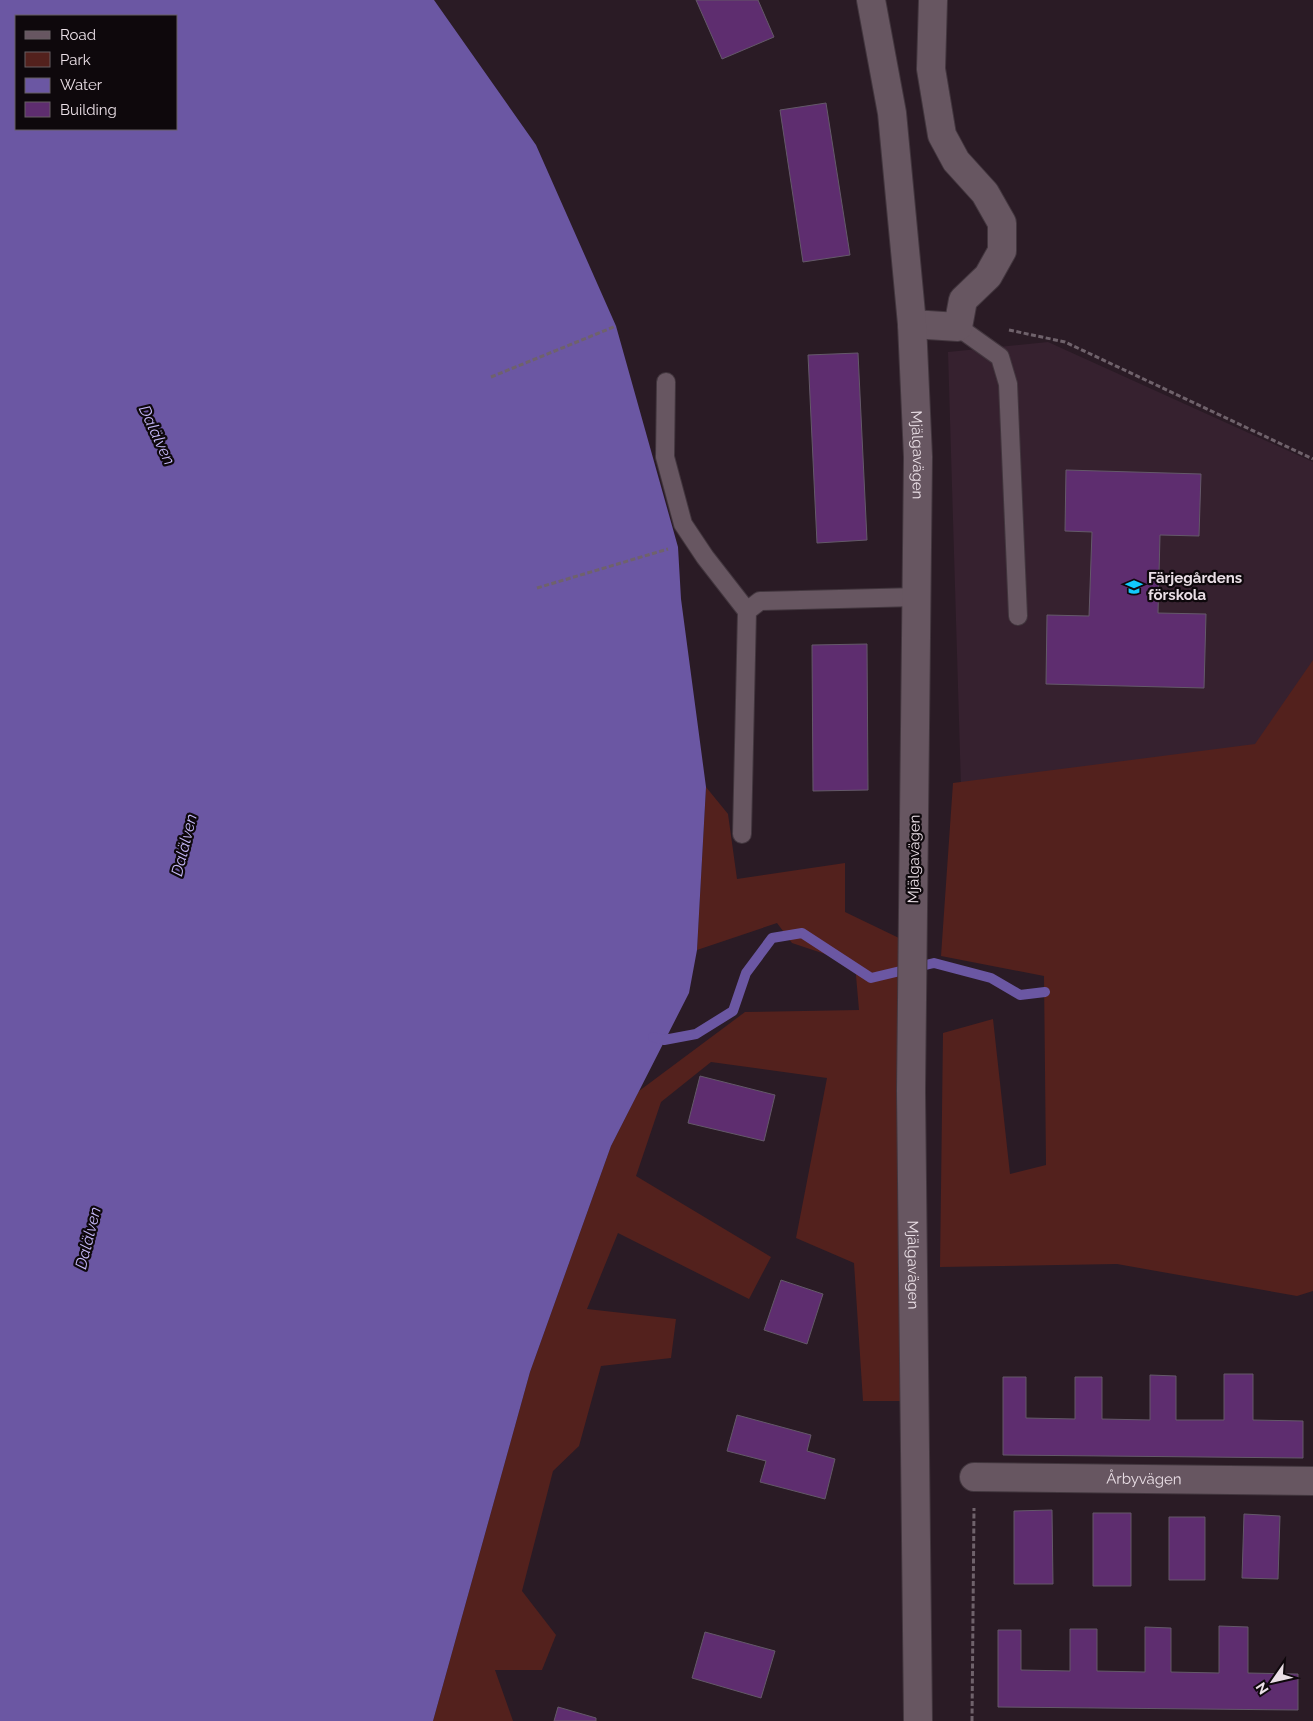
<svg xmlns="http://www.w3.org/2000/svg" width="1313" height="1721" viewBox="0 0 1313 1721" font-family="Raleway,sans-serif">
<style>
.built{fill:#36212f}
.green{fill:#53211d}
.water{fill:#6b57a3;fill-rule:evenodd}
.lines{fill:none;stroke-linecap:round;stroke-linejoin:round}
.stream{stroke:#6b57a3;stroke-width:10}
.building{fill:#5e2d6f;stroke:#645969}
.service-casing{stroke:#42363e;stroke-width:20}
.minor-casing{stroke:#42363e;stroke-width:30}
.tertiary-casing{stroke:#42363e;stroke-width:30}
.path{stroke:#6f626b;stroke-width:3;stroke-dasharray:5 2.5;stroke-linecap:butt}
.service{stroke:#675661;stroke-width:18}
.minor{stroke:#675661;stroke-width:28}
.tertiary{stroke:#675661;stroke-width:28}
.labels{text-anchor:middle;dominant-baseline:central;stroke-width:4.5;stroke-linejoin:round;paint-order:stroke}
.street-label{font-size:15px;fill:#eadfe6;stroke:#0e080c}
.poi-label{font-size:15px;font-weight:bold;fill:#eadfe6;stroke:#0e080c;text-anchor:start}
.water-label{font-size:16px;font-style:italic;fill:#c4b7f6;stroke:#0e080c}
</style>
<rect width="100%" height="100%" fill="#2a1b25"/>
<path class="built" d="M1048,342L1313,462V712L1277,778L962,821L948,352Z"/>
<path class="green" d="M1313,660V1291L1297,1296L1117,1264L940,1267L943,1033L993,1019L1010,1174L1046,1165L1044,976L941,956L953,783L1255,744Z
M706,787L728,814L737,879L845,863V912L899,938L901,1401H863L854,1263L796,1238L827,1078L711,1062L661,1102L636,1176L771,1257L749,1299L618,1233L587,1309L676,1319L671,1358L601,1366L579,1446L553,1471L522,1591L556,1635L542,1670H495L513,1721H433L530,1372L611,1146L639,1091L745,1012L859,1010L855,964L792,943L777,923L697,950Z"/>
<path class="water" d="M0,0H434L536,145L616,326L678,547L681,599L706,787L697,950L689,993L611,1146L530,1372L433,1721H0ZM16,16H176V129H16Z"/>
<g class="lines">
<path class="stream" d="M653,1037L664,1040L696,1034L733,1011L746,973L772,938L802,933L871,978L934,963L991,978L1020,995L1045,992"/>
</g>
<path class="building" d="M696,0H758L774,37L722,59Z
M826,103L850,255L803,262L780,110Z
M858,353L867,540L817,543L808,355Z
M1066,470L1201,474L1199,536L1160,535L1158,613L1206,614L1204,688L1046,684L1047,615L1089,616L1092,532L1065,531Z
M867,644L868,790L813,791L812,645Z
M700,1076L775,1095L764,1141L688,1123Z
M781,1280L823,1294L807,1344L764,1330Z
M1224,1374H1253V1420L1303,1421V1458L1003,1455V1377H1026V1418L1075,1419V1377H1102V1419L1150,1420V1375L1176,1376V1420H1224Z
M737,1415L811,1435L807,1451L835,1459L825,1499L760,1482L766,1461L727,1451Z
M1052,1510L1053,1584H1014V1511Z
M1093,1513H1131V1586H1093Z
M1244,1514L1280,1516L1278,1579L1242,1578Z
M1169,1517H1205V1580H1169Z
M1219,1626L1248,1627V1673L1298,1674V1710L998,1707V1630H1021V1670L1070,1671V1629H1097V1671L1145,1672V1627L1171,1628V1672L1219,1673Z
M705,1632L775,1651L761,1698L692,1678Z
M558,1707L596,1718V1721H554Z"/>
<g class="lines">
<g class="service-casing">
<path id="service" d="M958,327L1000,357L1008,384L1018,616
M666,382L665,457L683,524L705,557L747,611
M742,834L747,611L760,601L917,597"/>
</g>
<g class="minor-casing">
<g id="minor">
<path d="M912,324L958,327L963,300L988,276L1002,251V223L985,193L956,161L942,135L931,69L933,0"/>
<path id="s1" d="M974,1477L1313,1481"/>
</g>
</g>
<g class="tertiary-casing">
<g id="tertiary">
<path id="s2" d="M871,0L892,113L912,324L918,457L911,1091L918,1721"/>
</g>
</g>
<path class="path" d="M1009,330L1065,342L1313,459
M491,377L616,326
M537,588L668,549
M972,1721L974,1508"/>
<use href="#service" class="service"/>
<use href="#minor" class="minor"/>
<use href="#tertiary" class="tertiary"/>
</g>
<defs>
<g id="school-bare" transform="scale(1.35)"><path d="M0-5L7-2L0 1L-7-2ZM-4 1L0 2.5L4 1V4Q0 6-4 4Z" fill="#11cafb" stroke="#0e080c" stroke-width="2.5" paint-order="stroke"/></g>
</defs>
<g fill-rule="evenodd">
<use href="#school-bare" x="1134" y="587"/>
</g>
<g class="labels">
<g class="street-label">
<text stroke="none"><textPath href="#s2" startOffset="458">Mjälgavägen</textPath></text>
<text transform="translate(914 859) rotate(-89)">Mjälgavägen</text>
<text stroke="none"><textPath href="#s2" startOffset="1268">Mjälgavägen</textPath></text>
<text stroke="none"><textPath href="#s1" startOffset="170">Årbyvägen</textPath></text>
</g>
<g class="poi-label">
<text x="1148" y="578">Färjegårdens<tspan x="1148" dy="17">förskola</tspan></text>
</g>
<g class="water-label">
<text transform="translate(157 435) rotate(65)">Dalälven</text>
<text transform="translate(184 845) rotate(-76)">Dalälven</text>
<text transform="translate(88 1238) rotate(-76)">Dalälven</text>
</g>
</g>
<rect x="15" y="15" width="162" height="115" fill="#0e080c" stroke="#665e63"/>
<rect x="25" y="31" width="25" height="8" fill="#675661" stroke="#665e63"/>
<text x="60" y="40" font-size="15" fill="#eadfe6">Road</text>
<rect x="25" y="52" width="25" height="15" fill="#53211d" stroke="#665e63"/>
<text x="60" y="65" font-size="15" fill="#eadfe6">Park</text>
<rect x="25" y="78" width="25" height="15" fill="#6b57a3" stroke="#665e63"/>
<text x="60" y="90" font-size="15" fill="#eadfe6">Water</text>
<rect x="25" y="102" width="25" height="15" fill="#5e2d6f" stroke="#665e63"/>
<text x="60" y="115" font-size="15" fill="#eadfe6">Building</text>
<g transform="translate(1273 1681) rotate(236)" stroke="#0e080c" stroke-width="4" paint-order="stroke">
<path d="M0-4L9 19L0 12L-9 19Z" fill="#eadfe6"/>
<text y="-8" font-size="14" font-weight="bold" text-anchor="middle" fill="#eadfe6">N</text>
</g>
</svg>
